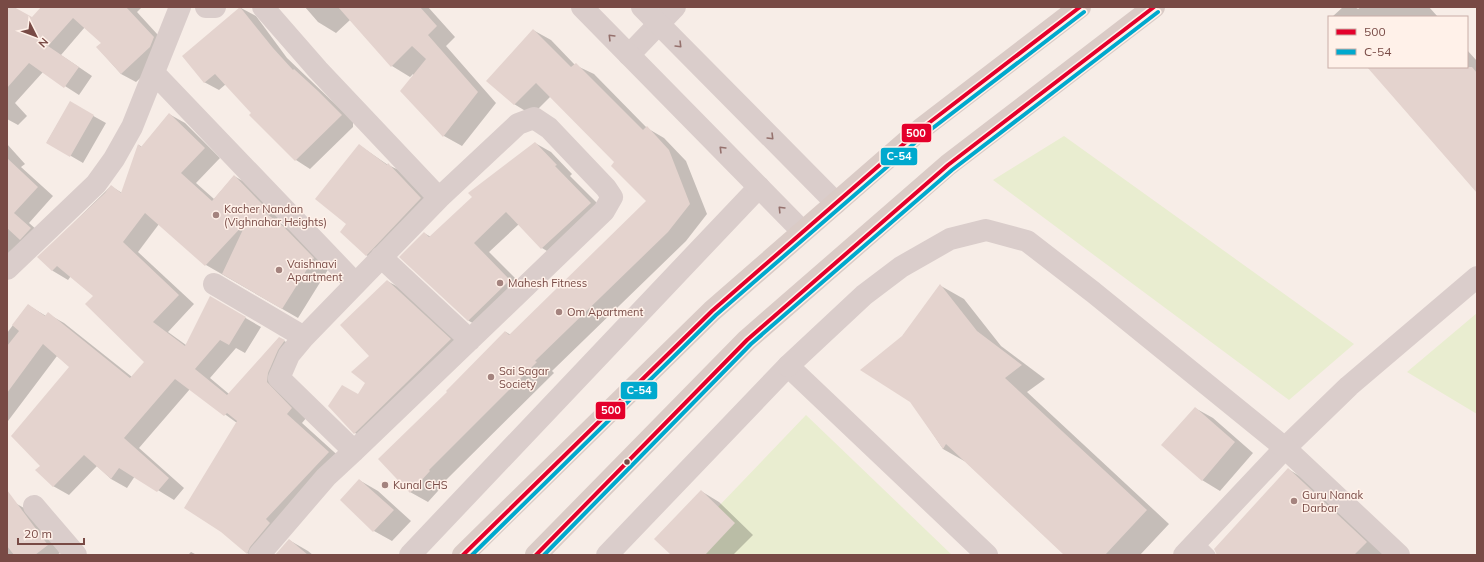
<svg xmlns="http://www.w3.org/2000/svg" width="1484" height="562" viewBox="0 0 1484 562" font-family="Mulish,sans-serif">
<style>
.green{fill:#e9edd0}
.shadow{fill:#0003}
.building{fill:#e4d3ce}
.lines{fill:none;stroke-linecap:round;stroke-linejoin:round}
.lane{stroke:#dacdcb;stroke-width:13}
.street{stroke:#dacdcb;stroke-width:22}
.secondary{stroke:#dacdcb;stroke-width:22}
.primary{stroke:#dacbc6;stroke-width:22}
.bus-1-casing{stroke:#fff1e9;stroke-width:7}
.bus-2-casing{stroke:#fff1e9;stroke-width:7}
.bus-1{stroke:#e4002b;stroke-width:4}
.bus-2{stroke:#00a9ce;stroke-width:4}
.oneway{stroke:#95716d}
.poi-dot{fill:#a4837e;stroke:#fff1e9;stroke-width:1.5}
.bus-dot{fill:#784a45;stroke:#fff1e9;stroke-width:1.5}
.labels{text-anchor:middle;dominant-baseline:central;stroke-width:3;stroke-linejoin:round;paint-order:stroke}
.poi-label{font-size:11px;fill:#784a45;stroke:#fff1e9;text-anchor:start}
.line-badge{stroke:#fff1e9;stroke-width:1.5}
.badge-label{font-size:11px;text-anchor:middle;font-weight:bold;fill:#fff}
</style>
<rect width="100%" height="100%" fill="#f7ede7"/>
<path class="green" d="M1064,136L1354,344L1289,400L993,180Z
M1477,313V414L1407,372Z
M806,415L952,555H672Z"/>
<path class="shadow" d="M7,7H12L33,19L43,7H142L137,12L168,46L165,55L136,82L121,74L97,47L102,43L85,27L61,55L92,76L79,95L43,72L15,103L27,116L18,125L7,119Z
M305,7H428L455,37L446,46L496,103L462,146L444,136L413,74L410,77L392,66L350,20L336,33L318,22Z
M1343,7H1355L1358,9L1361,7H1429L1438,17H1332Z
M241,8L256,16L287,58L353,121V127L310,169L296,160L250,115L253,113L226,84L219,90L204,82L184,56Z
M533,30L551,40L575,65L594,74L647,128L664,138L686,161L707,214L686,241L552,371L554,373L446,480L447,481L428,502L410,492L448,392L506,332L511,335L648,201L616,162L551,96L532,115L514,104Z
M1467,50L1477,61V189L1368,67H1467Z
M70,103L106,123L83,163L47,142Z
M169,114L185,123L220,158L196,183L214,199L234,176L250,185L280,216L276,220L300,237L329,268L298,318L206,265L159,224L138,252L194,304L168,332L186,345L211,298L261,327L245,353L236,348L210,378L229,394L279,338L300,350L283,382L307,417L302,423L344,461L250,555L247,553L237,423L190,389L139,448L184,488L174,500L135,476L127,488L111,479L97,466L69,495L53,486L41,466L70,367L57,356L8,421L7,420V333L28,305L46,316L48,314L64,323L132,377L146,362L94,295L71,276L68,280L53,271L39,257L111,186L122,193L139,145L142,147Z
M535,143L551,152L572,174L570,176L606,212L557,257L542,248L519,224L489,252L526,289L485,330L469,321L401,257L424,233L431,237Z
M7,144L25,164L21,167L53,196L29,223L46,238L7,262Z
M359,145L388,165L401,171L433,205L379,262L366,255L347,224Z
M387,281L404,290L467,349L371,442L355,433L358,395L366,383Z
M941,286L964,299L1001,346L1045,379L1027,392L1169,524L1140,555H1065L966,462L943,449L911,401L902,337Z
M1195,408L1213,418L1253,453L1220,491L1202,480Z
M1288,469L1311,483L1388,555H1217Z
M359,480L378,491L411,521L392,541L374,531Z
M701,491L719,502L753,535L733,555H673Z
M17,504L29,511L60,553L57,555H7V511Z
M289,540L308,551L313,555H277Z
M191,552L197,555H188Z"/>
<path class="building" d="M7,7H14L32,17L41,7H126L154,37L150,47L121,74L96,47L101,43L73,18L48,46L79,67L64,88L29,63L7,88Z
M240,7L273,48L293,70L294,69L318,91L342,115L295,161L249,115L251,113L215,74L204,83L182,56Z
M338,7H420L437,26L428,35L478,92L443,137L400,91L426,59L412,46L391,67Z
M533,29L571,67L576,63L643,130L647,126L669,150L690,204L668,232L535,361L537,362L429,470L430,471L410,493L378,459L447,392L446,391L505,331L509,335L646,201L611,166L614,162L536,83L514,105L486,81Z
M1367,67H1472L1477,73V193Z
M70,101L94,115L70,157L46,143Z
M169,113L205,148L181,173L212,201L234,175L264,206L262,210L284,227L314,258L282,309L222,274L247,221L205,266L145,213L123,242L179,295L153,322L185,346L210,296L246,317L229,345L220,340L195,369L227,395L279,337L285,340L278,350L268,373L267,382L292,408L287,414L329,452L266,519L270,523L250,547L247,554L221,532L184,508L237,421L227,413L224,416L175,379L124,438L169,478L157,492L119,468L111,479L84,455L53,487L35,470L40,466L11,436L69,367L43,344L7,393V346L19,331L12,325L28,304L45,316L48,312L130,378L144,362L85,304L93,296L57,266L52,271L37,257L105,193L111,185L121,193L138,144L141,147Z
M535,142L557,165L555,166L591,203L541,249L506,212L474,243L510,280L468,321L399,257L424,232L429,237L472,197L468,193Z
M359,144L387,165L388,163L421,198L366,256L340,232L346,224L315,199Z
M7,158L38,187L14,213L31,228L20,240L7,228Z
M387,280L451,339L354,434L328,406L342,385L358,394L365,383L351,372L369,356L340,325Z
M940,284L977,331L1022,365L1005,378L1147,510L1105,555H1064L946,444L943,449L910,402L860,370L902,336Z
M1195,407L1235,442L1202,481L1161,445Z
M1288,468L1367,542L1354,555H1217L1214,549Z
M359,479L394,510L373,532L340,500Z
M7,490L48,545L35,555H14L7,546Z
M701,490L735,523L705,555H671L654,539Z
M289,539L308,555H275Z"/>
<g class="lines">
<path class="lane" d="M1196,542L1209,555"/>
<path class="street" d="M206,7H215
M263,7L318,70L439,198
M629,55L675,7
M155,74L355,283
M381,257L470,340
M7,269L96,184L114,159L132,127L180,7
M214,284L304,337
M34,506L76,555
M259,555L326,477L354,451L604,211L612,197L606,188L549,128L534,118L518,124L439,198L304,337L289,355L279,378L354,451
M410,555L759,187
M607,555L788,366L987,555
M1184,555L1285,448L1349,386L1477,277"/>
<path class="secondary" d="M582,7L802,231
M642,7L836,203
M788,366L864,295L901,267L950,239L986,230L1027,241L1093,292L1285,448L1399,555"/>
<path class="primary" d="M463,555L712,311L921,129L1080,7
M536,555L747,340L948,165L1154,7"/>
<g class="bus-1-casing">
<path id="bus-1" d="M463,555L712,311L921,129L1080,7
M536,555L747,340L948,165L1154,7"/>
</g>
<g class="bus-2-casing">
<path id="bus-2" d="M472,555L716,315L925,134L1084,12
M544,555L751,344L952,170L1158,12"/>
</g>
<use href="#bus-1" class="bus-1"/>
<use href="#bus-2" class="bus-2"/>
</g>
<defs><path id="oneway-chevron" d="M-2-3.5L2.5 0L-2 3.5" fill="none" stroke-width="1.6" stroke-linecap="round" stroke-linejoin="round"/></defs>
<g class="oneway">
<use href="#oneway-chevron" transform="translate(611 37) rotate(-135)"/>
<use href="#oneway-chevron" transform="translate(679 45) rotate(45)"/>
<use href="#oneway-chevron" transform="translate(771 137) rotate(45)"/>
<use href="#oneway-chevron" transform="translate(722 149) rotate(-135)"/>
<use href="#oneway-chevron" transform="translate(781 209) rotate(-134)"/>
</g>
<g class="poi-dot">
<circle cx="216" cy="215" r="4"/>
<circle cx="279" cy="270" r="4"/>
<circle cx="500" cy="283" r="4"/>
<circle cx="559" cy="312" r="4"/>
<circle cx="491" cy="377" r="4"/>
<circle cx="385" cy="485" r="4"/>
<circle cx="1294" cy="501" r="4"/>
</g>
<circle class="bus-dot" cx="627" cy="462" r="3.5"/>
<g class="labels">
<g class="poi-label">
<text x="224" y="209">Kacher Nandan<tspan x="224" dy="13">(Vighnahar Heights)</tspan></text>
<text x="287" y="264">Vaishnavi<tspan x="287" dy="13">Apartment</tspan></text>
<text x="508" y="283">Mahesh Fitness</text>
<text x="567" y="312">Om Apartment</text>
<text x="499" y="371">Sai Sagar<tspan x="499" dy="13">Society</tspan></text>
<text x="393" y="485">Kunal CHS</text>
<text x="1302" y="495">Guru Nanak<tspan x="1302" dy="13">Darbar</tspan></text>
</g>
</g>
<g class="line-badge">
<rect x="901" y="123" width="31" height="20" rx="4" fill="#e4002b"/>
<rect x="880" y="147" width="38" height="19" rx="4" fill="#00a9ce"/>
<rect x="620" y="381" width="38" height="19" rx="4" fill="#00a9ce"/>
<rect x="595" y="401" width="31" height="19" rx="4" fill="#e4002b"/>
</g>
<g class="badge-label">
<text x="916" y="137">500</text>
<text x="899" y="160">C-54</text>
<text x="639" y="394">C-54</text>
<text x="611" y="414">500</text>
</g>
<rect width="1484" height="562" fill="none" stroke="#784a45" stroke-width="16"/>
<rect x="1328" y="16" width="140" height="52" fill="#fff1e9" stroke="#c9aea7"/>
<rect x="1336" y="29" width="20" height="6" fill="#e4002b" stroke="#c9aea7"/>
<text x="1364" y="36" font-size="12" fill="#784a45">500</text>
<rect x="1336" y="49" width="20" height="6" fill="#00a9ce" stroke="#c9aea7"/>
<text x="1364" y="56" font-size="12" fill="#784a45">C-54</text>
<g transform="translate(36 36) rotate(132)" stroke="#fff1e9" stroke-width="3" paint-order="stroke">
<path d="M0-3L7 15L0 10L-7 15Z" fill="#784a45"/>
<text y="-6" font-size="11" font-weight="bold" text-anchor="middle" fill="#784a45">N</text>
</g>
<path d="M18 538v6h66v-6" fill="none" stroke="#784a45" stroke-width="2"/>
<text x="24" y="538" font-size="12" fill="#784a45" stroke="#fff1e9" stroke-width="3" paint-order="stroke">20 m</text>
</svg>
